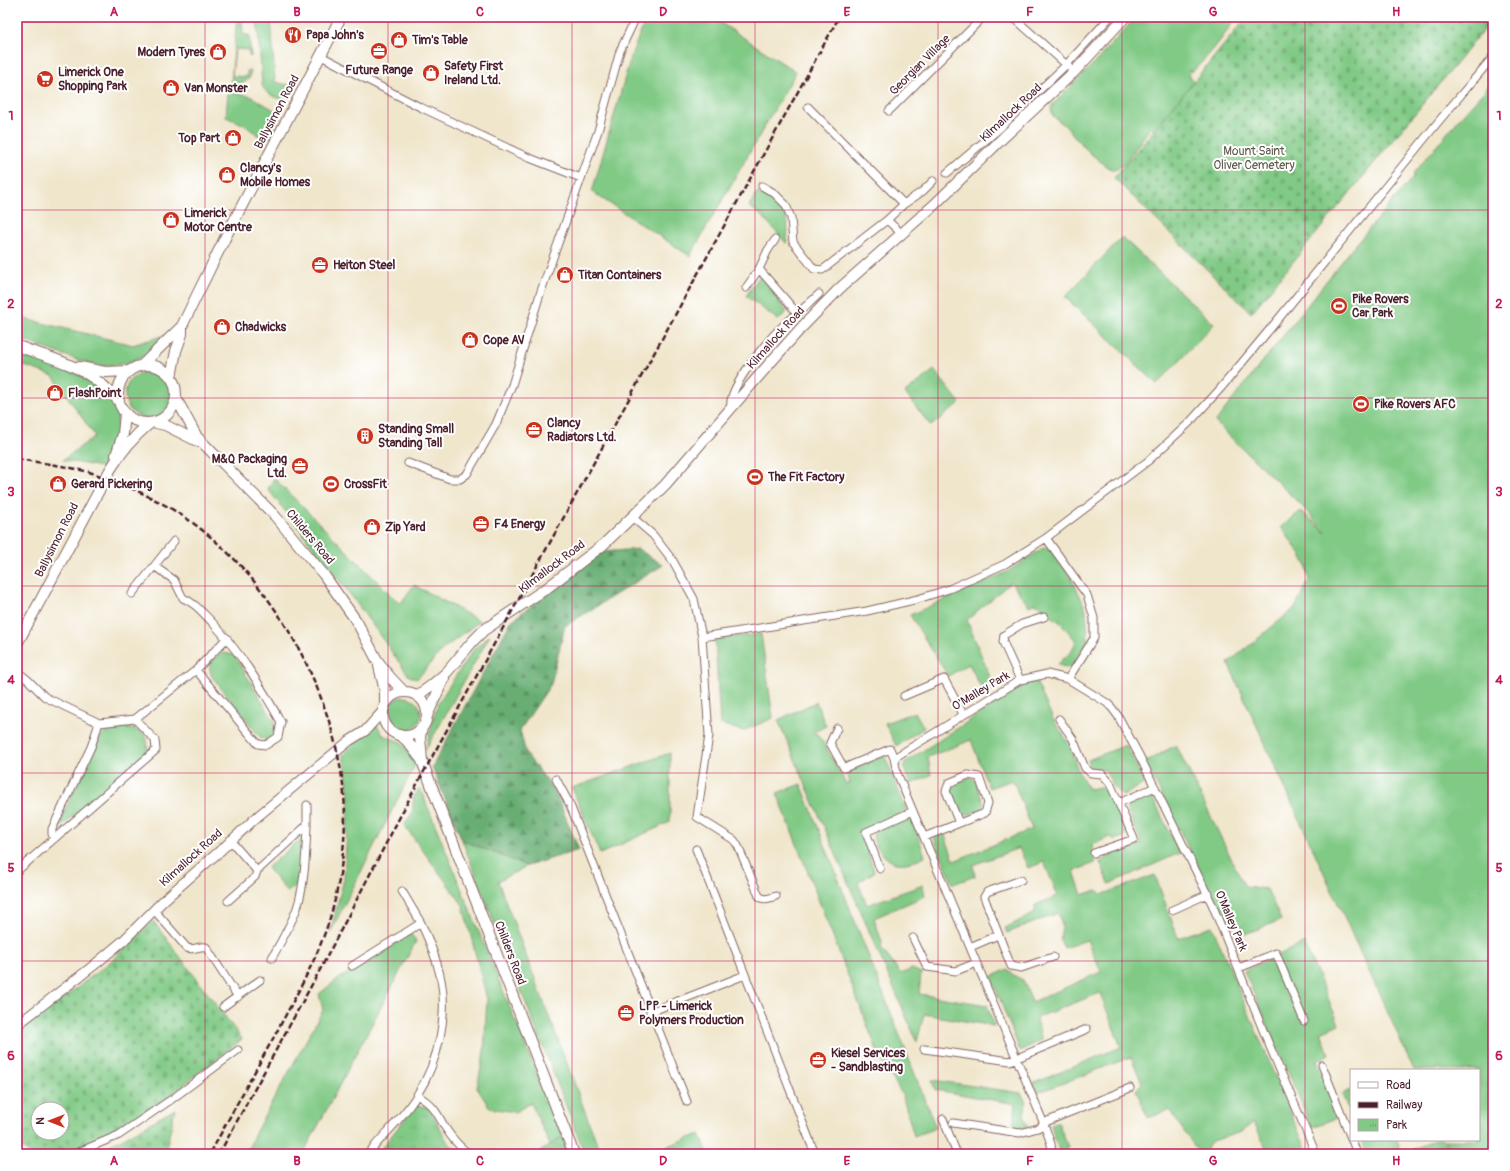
<svg xmlns="http://www.w3.org/2000/svg" width="1510" height="1171" viewBox="0 0 1510 1171" font-family="Pangolin,sans-serif">
<style>
.green{fill:#81ca86;stroke:#667458}
.forest{fill:url(#forest-firs);stroke:#59664f}
.cemetery{fill:url(#cemetery-stones);stroke:#667458;fill-rule:evenodd}
.park{fill:url(#park-tufts);stroke:#667458}
.lines{fill:none;stroke-linecap:round;stroke-linejoin:round}
.minor-casing{stroke:#846563;stroke-width:9}
.tertiary-casing{stroke:#846563;stroke-width:11}
.secondary-casing{stroke:#846563;stroke-width:12}
.minor{stroke:#fff;stroke-width:7}
.tertiary{stroke:#fff;stroke-width:9}
.secondary{stroke:#fff;stroke-width:10}
.rail{stroke:#4a1f2b;stroke-width:2.5;stroke-dasharray:6 3;stroke-linecap:butt}
.grid{fill:none;stroke:#c2185b;stroke-width:1;stroke-opacity:0.55}
.labels{text-anchor:middle;dominant-baseline:central;stroke-width:4;stroke-linejoin:round;paint-order:stroke}
.poi-label{font-size:12px;font-weight:bold;fill:#4a1f2b;stroke:#fff;text-anchor:start}
.street-label{font-size:12px;fill:#4a1f2b;stroke:#fff}
.park-label{font-size:12px;fill:#5d5b4b;stroke:#fff}
.neatline{fill:none;stroke:#c2185b;stroke-width:1.5}
.grid-label{font-size:13px;text-anchor:middle;font-weight:bold;fill:#c2185b}
</style>
<defs>
<pattern id="forest-firs" width="22" height="20" patternUnits="userSpaceOnUse"><rect width="22" height="20" fill="#68ae73"/><path d="M5 1l3.5 6h-7zM16 11l3.5 6h-7z" fill="#588d5f"/></pattern>
<pattern id="cemetery-stones" width="16" height="16" patternUnits="userSpaceOnUse"><rect width="16" height="16" fill="#81ca86"/><path d="M2 7V4a2 2 0 0 1 4 0v3zM10 15v-3a2 2 0 0 1 4 0v3z" fill="#71ad74"/></pattern>
<pattern id="park-tufts" width="24" height="20" patternUnits="userSpaceOnUse"><rect width="24" height="20" fill="#81ca86"/><path d="M3 7l-1-3M5 7V3M7 7l1-3M15 17l-1-3M17 17v-4M19 17l1-3" fill="none" stroke="#71ad74"/></pattern>
</defs>
<rect width="100%" height="100%" fill="#fff"/>
<filter id="ink" filterUnits="userSpaceOnUse"><feTurbulence type="fractalNoise" baseFrequency=".025" numOctaves="2"/><feDisplacementMap in="SourceGraphic" scale="8" xChannelSelector="R" yChannelSelector="G"/><feConvolveMatrix kernelMatrix="1 2 1 2 8 2 1 2 1" color-interpolation-filters="sRGB"/></filter>
<filter id="wash" filterUnits="userSpaceOnUse"><feTurbulence type="fractalNoise" baseFrequency=".012" numOctaves="4" result="noise"/><feDisplacementMap in="SourceGraphic" scale="16" xChannelSelector="R" yChannelSelector="G"/><feGaussianBlur stdDeviation="0.9" result="paint"/><feColorMatrix in="noise" values="0 0 0 0 0 0 0 0 0 0 0 0 0 0 0 0 0 1.4 0 .05"/><feComposite in="paint" operator="in"/></filter>
<g filter="url(#wash)">
<rect width="100%" height="100%" fill="#f0e6cc"/>
<path class="green" d="M237,17H242L243,35H249L251,57L249,56L248,50L235,49L232,76L247,77V71H251L249,79L243,83L231,82Z
M257,17H271L275,82L293,86L286,100C277,99 265,94 262,85Z
M647,17H712L796,72L690,256L592,192L632,53Z
M1136,17H1236C1224,37 1209,56 1192,72L1189,70L1190,76L1194,82L1156,133L1151,127L1124,164L1117,169L1114,170L1107,167L1089,152L1078,141L1068,128L1053,116L1051,109L1053,104L1098,59Z
M1475,17H1493V34Z
M1493,81V1154H1452L1446,1140H1479V1070H1414L1228,663L1295,608L1309,581L1307,567L1301,555L1281,527L1301,511L1327,534L1302,506L1215,422L1351,250L1414,176L1413,174L1465,112Z
M228,92L250,96L276,111L279,118L269,137L262,138L243,124L226,117Z
M757,192L762,196L765,193C770,193 772,196 775,200C790,215 788,224 787,244L763,217L749,206Z
M1122,237L1214,324L1157,384L1065,297Z
M759,277H762L781,300L779,302L787,312L778,320L746,296Z
M17,317L133,345L165,335L143,356L124,364L102,366L78,360L17,338Z
M17,351C53,362 119,379 118,427C117,441 107,455 101,467L63,460L95,436L53,376L17,363Z
M934,370L960,403L931,426L905,393Z
M125 395a23 23 0 1 1 46 0a23 23 0 1 1-46 0Z
M274,478L400,604L414,585L480,621L443,649L417,679L409,676L353,598L268,489Z
M1043,548L1050,550L1072,579L1086,609L1088,640L1070,668L1057,665L1072,651L1076,641L1062,624L1036,603L1029,606L1011,582L967,620L994,687L984,693L969,664L948,676L910,615L1007,572Z
M761,634L773,718L743,731L720,724L715,639Z
M490,635L425,751L438,703L473,650Z
M223,653L234,655L274,721L275,733L269,740L261,738L212,677C207,664 209,658 223,653Z
M1036,681L1052,717L1069,744L1079,773L1089,789L1104,786L1124,819L1127,832L1124,837L1114,840L1112,836L1092,845L1095,863L1074,871L1082,895L1098,890L1101,895L1155,875L1178,938L1212,926L1308,1154H1269L1254,1122L1241,1132L1212,1141L1203,1154H1200L1169,1110L1148,1118L1136,1090L1142,1083L1131,1057L1037,1093L1034,1083L1121,1047L1100,993L1036,1018L1042,1040L1020,1051L991,977L1008,969L1013,975L1023,980L1032,1002L1101,972L1087,940L1064,948L1060,940L1062,925L1058,913L1007,933L1005,928L1035,913V905L1058,896L1044,862L1028,868L1019,848L973,865L975,876L953,884L934,838L944,833L954,861L1032,829L1013,780L989,788L971,740L928,757L931,775L911,784L906,774L904,763L1029,682Z
M387 714a17 17 0 1 1 34 0a17 17 0 1 1-34 0Z
M816,702L826,726L815,731L814,733L819,735L846,784L850,783L847,773L883,755L886,759L906,809L901,814L862,831L874,872L858,883L867,905L923,885L925,896L874,918L882,942L881,948L901,974L912,969L921,973L919,994L987,1005L994,1026L924,1014L917,1042L778,720Z
M915,712L924,728L896,746L885,723Z
M376,724L383,735L401,742L416,763L330,933L344,879L349,795L343,754Z
M120,726C136,729 153,732 146,753L61,827L58,825L101,736L108,730Z
M1126,745L1145,783L1123,796L1115,789L1105,770H1091L1088,760Z
M1176,745L1245,887L1267,889L1281,920L1245,934L1241,926H1228L1145,762Z
M670,753V822L600,854L572,788Z
M969,777L975,780L984,805C980,812 968,816 960,814L951,791L954,785Z
M801,784L936,1128L914,1136L902,1094L880,1058L777,793Z
M420,788L563,1137L550,1145L531,1103L515,1112L490,1108L477,1088L484,1053L487,999L463,905L404,825L412,813L414,796Z
M1150,793L1180,853L1109,884L1100,862C1108,858 1126,843 1133,843C1136,843 1138,844 1140,845L1141,842L1127,810V803Z
M911,816L925,856C916,860 906,865 896,863C886,861 866,840 876,830C885,823 900,820 911,816Z
M303,837V851L298,885L287,892L267,868Z
M462,840L527,866L498,881L601,1154H585Z
M411,934L416,941L303,1154H246L254,1135L323,1010L319,994L334,982Z
M1304,943L1339,1024L1321,1032L1329,1054L1317,1061L1339,1117L1312,1127L1244,971Z
M932,1080L1021,1093L1026,1102L1024,1117L1028,1127L1013,1128L1016,1104L935,1090Z
M1351,1090V1116L1342,1094Z
M1058,1122L1068,1147L1059,1151L1051,1125Z
M700,1134L708,1154H646Z
M1361,1140H1397L1402,1154H1367Z
M1434,1140H1444L1451,1154H1404Z"/>
<path class="forest" d="M638,549L663,565L565,626L551,684L520,730L526,754L555,791L579,850L527,866L462,840L432,767L511,621L602,552Z"/>
<path class="cemetery" d="M1247,17H1475L1486,27L1251,313L1114,178Z
M153,921L242,1039L171,1095L116,1131L64,1154H30L17,1144V1034L109,963ZM38,1109H62V1133H38Z
M175,1109L165,1154H88L118,1141Z"/>
<path class="park" d="M416,1105L429,1108L448,1143L463,1154H377Z
M563,1137L570,1154H539L541,1151Z"/>
</g>
<g filter="url(#ink)">
<g class="lines">
<g class="minor-casing">
<path id="minor" d="M1013,17L1069,67
M321,56L420,107L527,157L581,178
M808,107L904,204
M889,111L983,17
M947,173L1000,128L1066,65L1110,17
M762,186L774,193L786,205L791,218L793,242L814,269L822,270L825,268L887,220L901,233
M887,220L904,204L923,191L933,181
M759,269L798,314
M746,288L759,269L768,250L775,240
M731,409C731,405 730,401 732,397C737,378 769,338 784,325C796,314 808,305 819,294
M408,463L450,479H460L467,474L496,424L512,385L540,294L598,131L620,51L636,17
M632,517L653,535L673,561L694,599L702,637L709,735L697,817L734,840L738,846L759,896C764,901 770,898 776,896
M1046,538L1087,595L1094,618V638L1068,679
M154,566L174,580L183,598C195,603 202,612 211,621C241,653 260,685 281,722L278,737L266,745L258,744L196,670
M132,594L174,541
M702,637L867,611L918,599L949,589L1005,564L1046,538L1148,461L1189,423L1220,389L1280,317L1438,122L1493,57
M17,671L28,680L45,697L99,723L135,719L196,670L227,638
M1020,680L1003,642L1004,635L1022,624L1044,617
M904,696L944,679L963,714
M1059,719L1073,739L1085,768L1091,773L1102,774L1110,783L1134,839L1094,853
M837,728L830,743L844,768L890,749L894,758
M556,779L570,805L687,1102
M1119,803L1155,787
M924,837L985,813L988,803L979,777L968,775L949,783L946,791L959,823
M54,839L52,834V829L91,747L99,723
M230,840L257,871
M696,849L815,1154
M880,869L866,832L913,811
M17,871L156,750L155,740L135,719
M1021,880L987,892L984,897L1011,966L1021,968L1053,957
M402,891L421,923
M228,901L255,877L257,871L307,825V805
M154,910L187,948C194,951 200,945 206,947L238,997
M1172,910L1208,894
M913,938L927,967L956,971L976,963
M970,947L998,935
M272,958C281,941 291,925 297,908C305,885 306,850 307,825
M352,966L421,923C429,940 436,957 440,975C449,1014 439,1061 417,1095C404,1117 384,1134 368,1154
M1239,968L1276,953L1304,1021
M223,1007L260,980
M650,1012L745,975
M924,1049L1010,1061L1087,1029
M1322,1065L1351,1138
M417,1095C440,1109 437,1118 451,1136C456,1143 463,1149 469,1154
M943,1119L957,1154
M953,1123L1020,1133L1038,1128L1048,1121L1130,1088
M1352,1140L1357,1154
M17,1153L19,1154
M74,1154L119,1135L172,1099L238,1050
M1052,1154L1051,1144L1044,1124L897,773L894,758L1020,680L1047,674L1068,679L1107,703L1112,708L1118,716L1140,757L1212,904L1265,1035L1316,1154"/>
</g>
<g class="tertiary-casing">
<path id="tertiary" d="M17,1025L93,966L124,940L165,899L221,850L258,816L349,741L365,731L383,711"/>
</g>
<g class="secondary-casing">
<path id="secondary" d="M17,346C45,356 78,364 101,384C108,389 113,395 119,401
M118 394a29 29 0 1 1 58 0a29 29 0 1 1-58 0Z
M142,365L182,326
M80,367L105,372L129,371
M171,377L176,351L182,334V326L195,299L226,236L341,17
M176,398L197,437L275,516L324,575L357,622L377,660L389,676L404,692
M156,423L165,425L199,442
M116,455L123,434L125,413
M17,644L110,470C121,452 133,437 149,424
M379,666L385,691V703
M383 714a22 22 0 1 1 44 0a22 22 0 1 1-44 0Z
M417,696L432,685L447,672L472,642L484,630L547,588L603,545L632,517L665,485L770,363L802,327L839,289L934,205L1006,135L1074,72L1125,17
M427,716L444,678
M422,727L420,737L422,761L445,821L574,1154
M400,735L407,741L421,759"/>
</g>
<use href="#minor" class="minor"/>
<use href="#tertiary" class="tertiary"/>
<use href="#secondary" class="secondary"/>
<path class="rail" d="M17,459C42,463 68,466 92,473C119,482 146,494 170,508C262,562 327,675 342,778C348,816 344,858 336,895C325,946 299,990 275,1035C253,1075 231,1114 210,1154
M219,1154L321,968L416,786L839,17"/>
</g>
</g>
<path class="grid" d="M205,17V1154M388,17V1154M572,17V1154M755,17V1154M938,17V1154M1122,17V1154M1305,17V1154M17,210H1493M17,398H1493M17,586H1493M17,773H1493M17,961H1493"/>
<defs>
<g id="restaurant-disc" transform="scale(0.9)"><circle r="9.5" fill="#c8321e" stroke="#fff"/><path d="M-5-6h1v4h1v-4h1v4h1v-4h1v5L-1.5 .5V6h-2V.5L-5-1ZM5-6V6H3V1.5H1.5Q1.5-4 5-6Z" fill="#fff"/></g>
<g id="shop-disc" transform="scale(0.9)"><circle r="9.5" fill="#c8321e" stroke="#fff"/><path d="M-5-2.5h2.3a2.7 3.5 0 0 1 5.4 0H5L5.5 6h-11ZM-1.5-2.5h3a1.5 2.3 0 0 0-3 0Z" fill="#fff"/></g>
<g id="office-disc" transform="scale(0.9)"><circle r="9.5" fill="#c8321e" stroke="#fff"/><path d="M-6-3h4V-5.5h4V-3h4V5H-6ZM-1-4.5V-3h2v-1.5ZM-6 0V1H6V0Z" fill="#fff"/></g>
<g id="supermarket-disc" transform="scale(0.9)"><circle r="9.5" fill="#c8321e" stroke="#fff"/><path d="M-6-5.5h2.5l.6 2H6L4.5 2H-2.5L-4.4-4H-6ZM-1.5 3.2a1.3 1.3 0 1 0 .1 0ZM3 3.2a1.3 1.3 0 1 0 .1 0Z" fill="#fff"/></g>
<g id="stadium-disc" transform="scale(0.9)"><circle r="9.5" fill="#c8321e" stroke="#fff"/><path d="M0-5a6.5 5 0 1 0 0 10a6.5 5 0 1 0 0-10ZM-3.5-1.8h7v3.6h-7Z" fill="#fff"/></g>
<g id="building-disc" transform="scale(0.9)"><circle r="9.5" fill="#c8321e" stroke="#fff"/><path d="M-4-6H4V6H1V3H-1V6H-4ZM-2.5-4.3h1.7v1.8h-1.7ZM.8-4.3h1.7v1.8H.8ZM-2.5-1h1.7V.8h-1.7ZM.8-1h1.7V.8H.8Z" fill="#fff"/></g>
</defs>
<g fill-rule="evenodd">
<use href="#restaurant-disc" x="293" y="35"/>
<use href="#shop-disc" x="399" y="40"/>
<use href="#office-disc" x="379" y="51"/>
<use href="#shop-disc" x="218" y="52"/>
<use href="#shop-disc" x="431" y="73"/>
<use href="#supermarket-disc" x="45" y="79"/>
<use href="#shop-disc" x="171" y="88"/>
<use href="#shop-disc" x="233" y="138"/>
<use href="#shop-disc" x="227" y="175"/>
<use href="#shop-disc" x="171" y="220"/>
<use href="#office-disc" x="320" y="265"/>
<use href="#shop-disc" x="565" y="275"/>
<use href="#stadium-disc" x="1339" y="306"/>
<use href="#shop-disc" x="222" y="327"/>
<use href="#shop-disc" x="470" y="340"/>
<use href="#shop-disc" x="55" y="393"/>
<use href="#stadium-disc" x="1361" y="404"/>
<use href="#office-disc" x="534" y="430"/>
<use href="#building-disc" x="365" y="436"/>
<use href="#office-disc" x="300" y="466"/>
<use href="#stadium-disc" x="755" y="477"/>
<use href="#shop-disc" x="58" y="484"/>
<use href="#stadium-disc" x="331" y="484"/>
<use href="#office-disc" x="481" y="524"/>
<use href="#shop-disc" x="372" y="527"/>
<use href="#office-disc" x="626" y="1013"/>
<use href="#office-disc" x="818" y="1060"/>
</g>
<g class="labels">
<g class="poi-label">
<text x="306" y="35">Papa John's</text>
<text x="412" y="40">Tim's Table</text>
<text x="205" y="52" text-anchor="end">Modern Tyres</text>
<text x="444" y="66">Safety First<tspan x="444" dy="14">Ireland Ltd.</tspan></text>
<text x="379" y="70" text-anchor="middle">Future Range</text>
<text x="58" y="72">Limerick One<tspan x="58" dy="14">Shopping Park</tspan></text>
<text x="184" y="88">Van Monster</text>
<text x="220" y="138" text-anchor="end">Top Part</text>
<text x="240" y="168">Clancy's<tspan x="240" dy="14">Mobile Homes</tspan></text>
<text x="184" y="213">Limerick<tspan x="184" dy="14">Motor Centre</tspan></text>
<text x="333" y="265">Heiton Steel</text>
<text x="578" y="275">Titan Containers</text>
<text x="1352" y="299">Pike Rovers<tspan x="1352" dy="14">Car Park</tspan></text>
<text x="235" y="327">Chadwicks</text>
<text x="483" y="340">Cope AV</text>
<text x="68" y="393">FlashPoint</text>
<text x="1374" y="404">Pike Rovers AFC</text>
<text x="547" y="423">Clancy<tspan x="547" dy="14">Radiators Ltd.</tspan></text>
<text x="378" y="429">Standing Small<tspan x="378" dy="14">Standing Tall</tspan></text>
<text x="287" y="459" text-anchor="end">M&amp;Q Packaging<tspan x="287" dy="14">Ltd.</tspan></text>
<text x="768" y="477">The Fit Factory</text>
<text x="71" y="484">Gerard Pickering</text>
<text x="344" y="484">CrossFit</text>
<text x="494" y="524">F4 Energy</text>
<text x="385" y="527">Zip Yard</text>
<text x="639" y="1006">LPP - Limerick<tspan x="639" dy="14">Polymers Production</tspan></text>
<text x="831" y="1053">Kiesel Services<tspan x="831" dy="14">- Sandblasting</tspan></text>
</g>
<g class="street-label">
<text transform="translate(920 65) rotate(-45)">Georgian Village</text>
<text transform="translate(277 112) rotate(-62)">Ballysimon Road</text>
<text transform="translate(1011 113) rotate(-43)">Kilmallock Road</text>
<text transform="translate(776 338) rotate(-48)">Kilmallock Road</text>
<text transform="translate(310 537) rotate(50)">Childers Road</text>
<text transform="translate(57 540) rotate(-63)">Ballysimon Road</text>
<text transform="translate(552 567) rotate(-37)">Kilmallock Road</text>
<text transform="translate(981 691) rotate(-31)">O'Malley Park</text>
<text transform="translate(191 858) rotate(-42)">Kilmallock Road</text>
<text transform="translate(1231 921) rotate(67)">O'Malley Park</text>
<text transform="translate(510 953) rotate(69)">Childers Road</text>
</g>
<g class="park-label">
<text x="1254" y="151">Mount Saint<tspan x="1254" dy="14">Oliver Cemetery</tspan></text>
</g>
</g>
<rect width="1510" height="1171" fill="none" stroke="#fff" stroke-width="44"/>
<rect x="1350" y="1069" width="130" height="72" fill="#ffffff" stroke="#b7a5aa"/>
<rect x="1358" y="1082" width="20" height="6" fill="#ffffff" stroke="#b7a5aa"/>
<text x="1386" y="1089" font-size="12" fill="#4a1f2b">Road</text>
<rect x="1358" y="1102" width="20" height="6" fill="#4a1f2b" stroke="#b7a5aa"/>
<text x="1386" y="1109" font-size="12" fill="#4a1f2b">Railway</text>
<rect x="1358" y="1119" width="20" height="12" fill="url(#park-tufts)" stroke="#b7a5aa"/>
<text x="1386" y="1129" font-size="12" fill="#4a1f2b">Park</text>
<g transform="translate(50 1121) rotate(270)"><circle r="19" fill="#ffffff" stroke="#b7a5aa"/>
<path d="M0-3L7 15L0 10L-7 15Z" fill="#c8321e"/>
<text y="-6" font-size="11" font-weight="bold" text-anchor="middle" fill="#4a1f2b">N</text>
</g>
<rect x="22" y="22" width="1466" height="1127" class="neatline"/>
<g class="grid-label">
<text x="114" y="16">A</text>
<text x="297" y="16">B</text>
<text x="480" y="16">C</text>
<text x="663" y="16">D</text>
<text x="847" y="16">E</text>
<text x="1030" y="16">F</text>
<text x="1213" y="16">G</text>
<text x="1396" y="16">H</text>
<text x="11" y="120">1</text>
<text x="1499" y="120">1</text>
<text x="11" y="308">2</text>
<text x="1499" y="308">2</text>
<text x="11" y="496">3</text>
<text x="1499" y="496">3</text>
<text x="11" y="684">4</text>
<text x="1499" y="684">4</text>
<text x="11" y="872">5</text>
<text x="1499" y="872">5</text>
<text x="11" y="1060">6</text>
<text x="1499" y="1060">6</text>
<text x="114" y="1165">A</text>
<text x="297" y="1165">B</text>
<text x="480" y="1165">C</text>
<text x="663" y="1165">D</text>
<text x="847" y="1165">E</text>
<text x="1030" y="1165">F</text>
<text x="1213" y="1165">G</text>
<text x="1396" y="1165">H</text>
</g>
</svg>
